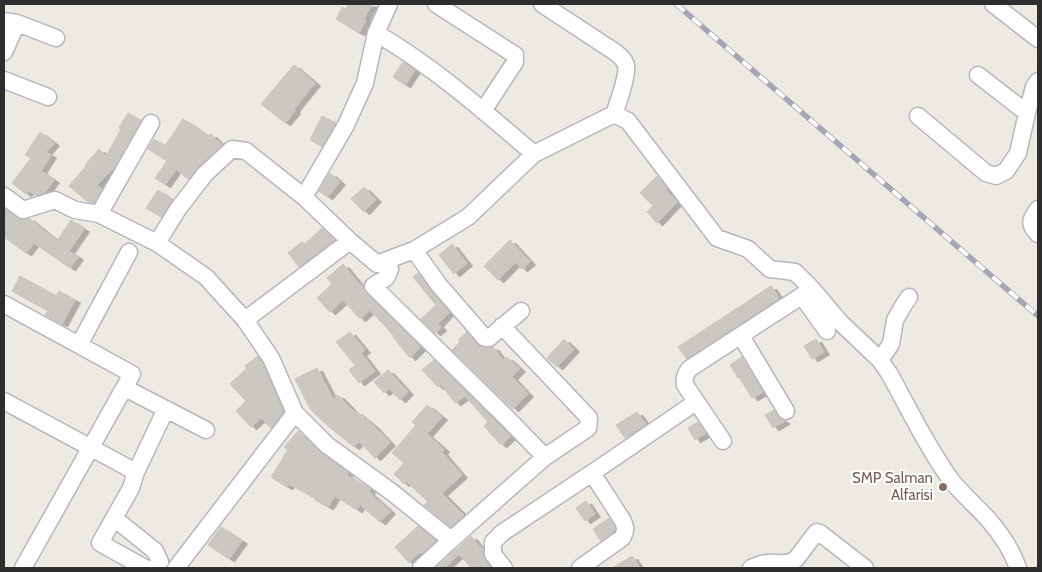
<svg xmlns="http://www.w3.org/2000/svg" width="1042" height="572" viewBox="0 0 1042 572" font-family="Cabin,sans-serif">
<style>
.building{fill:#cac8c0;stroke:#c9c6bc;filter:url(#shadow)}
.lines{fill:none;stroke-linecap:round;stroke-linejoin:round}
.street-casing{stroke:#b6b6c0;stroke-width:19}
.street{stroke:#fff;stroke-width:16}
.rail-casing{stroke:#a5a5b5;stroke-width:5.5}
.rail{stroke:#fff;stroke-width:4;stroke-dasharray:11;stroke-linecap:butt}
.education-dot{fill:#8d6e63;stroke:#fff;stroke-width:2}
.labels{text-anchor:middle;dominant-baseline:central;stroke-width:4;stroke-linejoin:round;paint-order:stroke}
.education-label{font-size:15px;fill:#785e54;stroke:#fff;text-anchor:end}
</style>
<defs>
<filter id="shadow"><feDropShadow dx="5.5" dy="3" stdDeviation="0" flood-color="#0004"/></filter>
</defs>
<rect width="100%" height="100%" fill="#edeae2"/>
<path class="building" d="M348,4H372L364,19L366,20L359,33L336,19L342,7L346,9Z
M403,62L415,70L405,85L393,77Z
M294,65L315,83L294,109L295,111L285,123L261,104Z
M128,113L141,121L116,165L97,185L102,189L94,203L88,202L69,186L86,166L85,165L99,149L106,156L121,129L119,128Z
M322,116L336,123L322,146L310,140Z
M183,119L208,136L211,134L222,145L198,167L188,179L176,169L165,185L155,178L167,161L148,149L154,139L165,146Z
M40,132L54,143L46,152L51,155L41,171L54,180L45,192L36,195L29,191L26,194L12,183L31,158L25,155Z
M330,173L340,182L327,197L319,191Z
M657,176L667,189L666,190L677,202L657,223L647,212L653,206L640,193Z
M364,187L376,199L364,212L351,199Z
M158,190L172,200L161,217L146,208Z
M4,208L21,220L29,218L57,241L71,220L84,229L69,251L78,257L70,268L34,243L26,253L4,237Z
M322,228L335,240L299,267L288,253L302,242L305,244Z
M510,240L530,262L522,269L516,262L498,280L484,266Z
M452,244L467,263L454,274L439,255Z
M343,264L362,287L363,286L366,293L421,347L410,358L393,337L394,336L370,310L360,319L343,300L330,312L317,298L332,284L327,278Z
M418,273L431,291L449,312L438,324L441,328L435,333L421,319L436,305L413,277Z
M20,276L56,296L59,291L75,300L62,324L45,315L48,311L12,291Z
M771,286L779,298L687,359L678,347Z
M350,332L365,350L361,353L375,371L359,383L349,370L355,365L336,342Z
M467,332L480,347L489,348L493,347L504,361L507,357L520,369L512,377L528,394L513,409L452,350L460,342L458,340Z
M564,339L574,349L557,367L547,358Z
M816,339L824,352L812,359L804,346Z
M258,356L262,363L283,412L271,428L261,418L251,427L236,411L246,401L230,384L247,368L245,366Z
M742,357L763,392L752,398L739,377L738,378L730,365Z
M434,360L511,436L501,445L484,426L488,422L465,396L455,403L441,384L438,387L422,370Z
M317,368L333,399L338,395L355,412L356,411L373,425L390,443L375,458L359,441L354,447L328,426L310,409L295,379Z
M388,370L408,392L400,400L389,389L384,393L374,382Z
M427,405L442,417L427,434L444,449L442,452L462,475L442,493L464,515L451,527L424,505L428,502L406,481L404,484L394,474L404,463L392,453L416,425L412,422Z
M774,410L781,419L785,421L773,428L765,415Z
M637,412L646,424L625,438L616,425Z
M698,422L706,433L695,440L688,428Z
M298,431L321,453L348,473L347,475L370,489L369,492L390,511L380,522L360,505L357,510L335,496L328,507L315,500L316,499L289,484L287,487L271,477L288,450L284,447Z
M586,501L595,514L585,521L576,508Z
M609,518L614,526L615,530L601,541L593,529Z
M418,526L436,541L422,554L420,552L409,563L395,547Z
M221,527L242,541L229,559L208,545Z
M471,536L481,548V547L483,549L485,560L491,568H471L459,554L444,568H436Z
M632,556L640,568H612Z"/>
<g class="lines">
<g class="street-casing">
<path id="street" d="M436,4L515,55V62L483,111
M542,4L615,52C620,56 624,59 626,65C628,75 618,103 614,114
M993,4L1038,39
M4,21L17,23L4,52
M17,23L56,38
M376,33C434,67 484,111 534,154
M978,75L1027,113
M4,80L48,97
M918,116L986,173L996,176L1006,171L1018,153L1027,113L1034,87L1038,81
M4,196L23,210L55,200L75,210L99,214L157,243L206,277L245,320L271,358L295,413L327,445L393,493L451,540
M304,197L346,125L365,83L376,33L389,4
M1038,209C1030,220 1028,224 1038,234
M99,214L151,123
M157,243L178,209L205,174L232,149L246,151L304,197L350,241L377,264L414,250L468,217L534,154L614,114L628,121L717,238L748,249L770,269L795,272L812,289L840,322L880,360L889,373C909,409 927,447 951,480C962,494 976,506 988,519C1001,534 1012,550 1018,568
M414,250L439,285L485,338H489L521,311
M386,261L390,269L386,278L373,286L506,417L545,457
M802,296L827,331
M4,304L132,374L23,568
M245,320L350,241
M741,336L786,411
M79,345L129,252
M880,360L891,344L895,320L903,306L909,297
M125,388L206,430
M4,401L136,472
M723,441L685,385C684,378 685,375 689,369L812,289
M114,518L155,551L160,562L155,568
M145,568L100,543L131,488L136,472L166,409
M176,568L295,413
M421,568L451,540L545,457L588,428L589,418L502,326
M504,568L493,554V542L502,533L592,473
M580,568L622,538C626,531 626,528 623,521L592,473L696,402
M751,568C756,566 762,563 767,563C778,562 788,566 796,559L815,534L817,532L820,533L865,568"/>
</g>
<use href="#street" class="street"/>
<g class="rail-casing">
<path id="rail" d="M676,4L1038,316"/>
</g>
<use href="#rail" class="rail"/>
</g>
<circle class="education-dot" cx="943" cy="487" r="5"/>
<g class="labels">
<g class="education-label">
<text x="933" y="478">SMP Salman<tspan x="933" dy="17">Alfarisi</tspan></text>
</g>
</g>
<rect width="1042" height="572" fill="none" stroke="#2e2e2e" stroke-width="10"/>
</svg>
